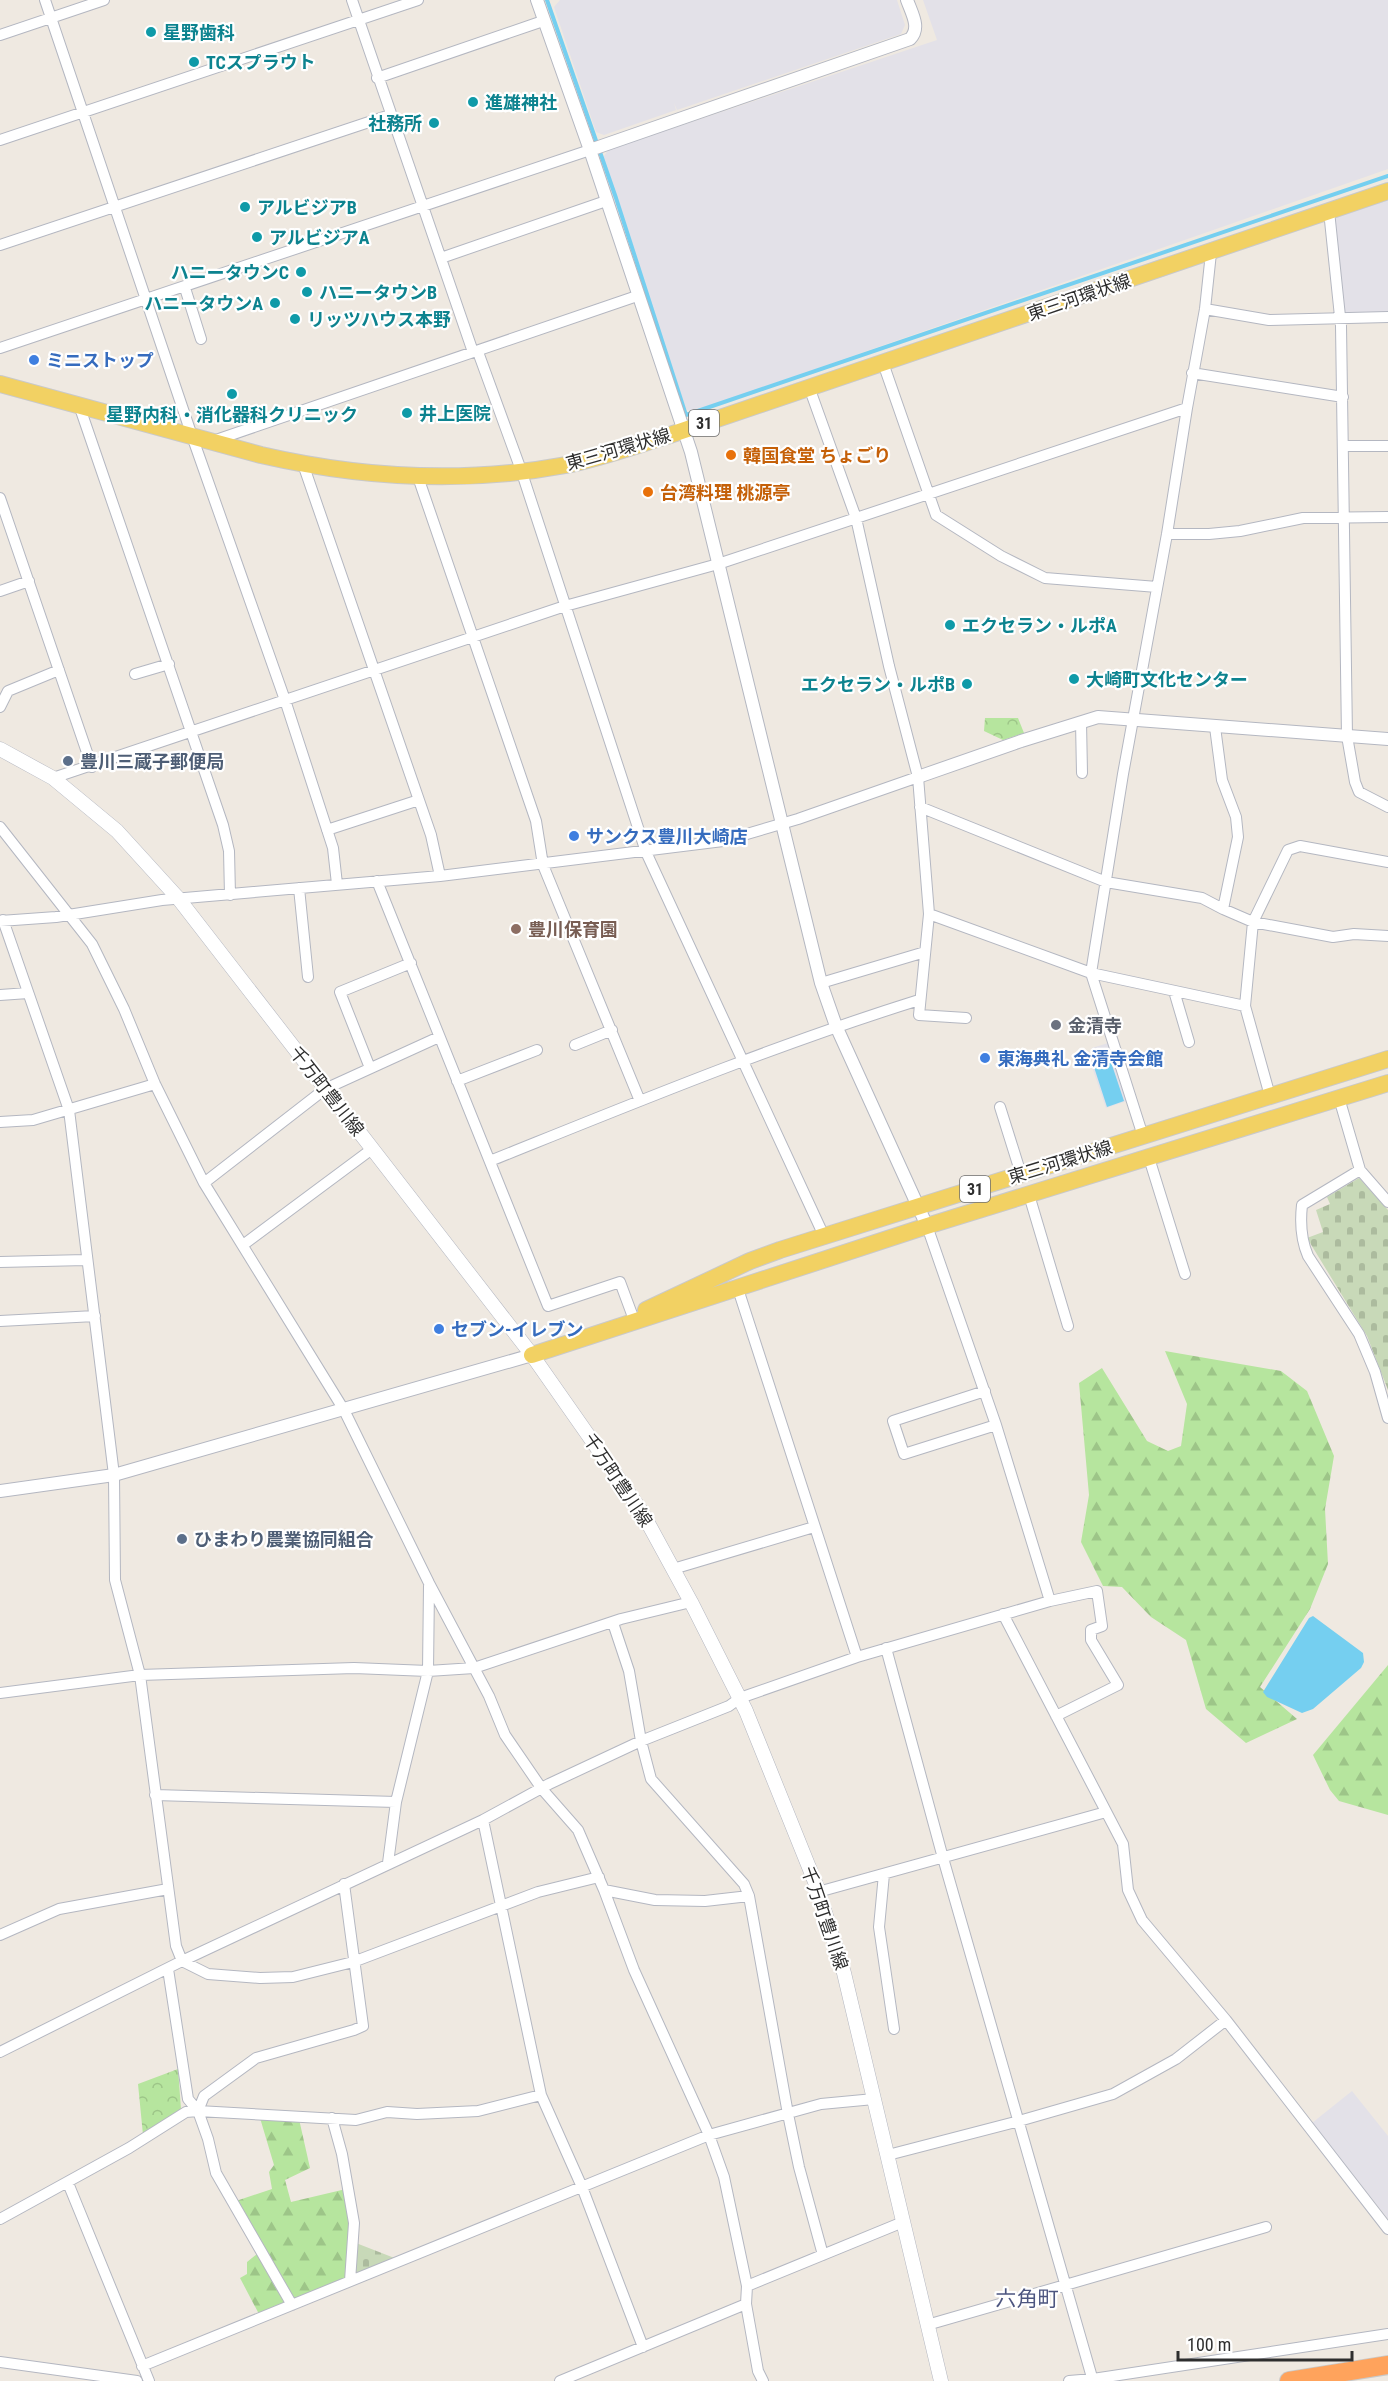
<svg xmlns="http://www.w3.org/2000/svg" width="1388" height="2381" viewBox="0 0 1388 2381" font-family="'Roboto Condensed','Noto Sans JP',sans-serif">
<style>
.industrial{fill:#e3e1e8}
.forest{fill:url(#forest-firs)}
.cemetery{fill:url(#cemetery-stones)}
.park{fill:url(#park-crowns)}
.water{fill:#75cff0}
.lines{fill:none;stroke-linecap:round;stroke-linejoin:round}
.stream{stroke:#75cff0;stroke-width:4}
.minor-casing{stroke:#b4b7c1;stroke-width:12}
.tertiary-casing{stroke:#b4b7c1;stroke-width:14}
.secondary-casing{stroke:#b4b7c1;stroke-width:15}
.primary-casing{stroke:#c9c9c9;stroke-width:18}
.motorway-casing{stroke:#c9c9c9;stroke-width:20}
.minor{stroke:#fff;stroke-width:10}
.tertiary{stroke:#fff;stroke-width:12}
.secondary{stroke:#fff;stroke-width:14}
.primary{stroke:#f2d163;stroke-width:16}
.motorway{stroke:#ffa35c;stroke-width:18}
.culture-dot{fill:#0f9aa8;stroke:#fff;stroke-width:2}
.shop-dot{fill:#3f7fe0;stroke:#fff;stroke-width:2}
.food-dot{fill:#e8710a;stroke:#fff;stroke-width:2}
.service-dot{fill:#5c6f8a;stroke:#fff;stroke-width:2}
.education-dot{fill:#8d6e63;stroke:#fff;stroke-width:2}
.worship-dot{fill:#6b7280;stroke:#fff;stroke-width:2}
.labels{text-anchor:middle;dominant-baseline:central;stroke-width:4.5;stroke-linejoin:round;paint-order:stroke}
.shield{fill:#fff;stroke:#6d6d6d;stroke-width:1.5}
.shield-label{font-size:16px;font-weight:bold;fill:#2e2e2e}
.culture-label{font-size:18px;font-weight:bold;fill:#0d838f;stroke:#fff;text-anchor:start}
.street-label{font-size:18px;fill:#2e2e2e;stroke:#fff}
.shop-label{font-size:18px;font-weight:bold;fill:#366cbe;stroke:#fff;text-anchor:start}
.food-label{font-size:18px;font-weight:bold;fill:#c56008;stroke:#fff;text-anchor:start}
.service-label{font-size:18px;font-weight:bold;fill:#4e5e75;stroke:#fff;text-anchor:start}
.education-label{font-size:18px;font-weight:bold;fill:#785e54;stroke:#fff;text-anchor:start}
.worship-label{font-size:18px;font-weight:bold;fill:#5b616d;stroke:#fff;text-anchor:start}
.quarter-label{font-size:21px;fill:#4d5680;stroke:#fff}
</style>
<defs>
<pattern id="forest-firs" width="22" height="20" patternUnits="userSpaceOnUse" patternTransform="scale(1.5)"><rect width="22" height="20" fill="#b6e59e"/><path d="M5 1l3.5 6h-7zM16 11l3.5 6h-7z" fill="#9dc588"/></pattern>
<pattern id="cemetery-stones" width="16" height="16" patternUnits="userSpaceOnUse" patternTransform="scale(1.5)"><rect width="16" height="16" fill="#c8d9b8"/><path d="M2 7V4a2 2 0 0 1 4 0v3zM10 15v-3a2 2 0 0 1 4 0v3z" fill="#acbb9e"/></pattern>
<pattern id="park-crowns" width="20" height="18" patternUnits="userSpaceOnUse" patternTransform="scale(1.5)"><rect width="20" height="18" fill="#b6e59e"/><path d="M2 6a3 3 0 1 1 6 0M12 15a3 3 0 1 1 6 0" fill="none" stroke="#9dc588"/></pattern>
</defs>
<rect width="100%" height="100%" fill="#efe9e1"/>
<path class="industrial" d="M560,0H897L905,25L901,34L677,110L674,103L676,110L604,135L596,132L554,7Z
M923,0H1388V169L692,412L686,409L601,161L608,150L937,40Z
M1388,198V312L1346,313L1341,308L1333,221L1335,216Z
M1108,1043L1127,1101L1106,1108L1091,1064L1092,1048Z
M1352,2091L1388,2136V2219L1312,2123Z"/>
<path class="forest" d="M1165,1351L1281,1371L1307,1391L1334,1456L1325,1509L1328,1564L1310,1609L1260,1687L1297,1719L1246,1743L1206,1709L1186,1640L1151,1617L1122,1587L1103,1586L1081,1542L1089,1495L1079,1383L1102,1368L1147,1441L1168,1451L1181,1446L1187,1404Z
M1388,1665V1815L1339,1801L1330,1790L1313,1755Z
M260,2118L299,2119L310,2168L285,2180L291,2202L346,2189L351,2223L348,2278L294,2301L236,2201L272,2189L269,2172L274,2165Z
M257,2254L287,2304L260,2316L240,2278L247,2274V2262Z"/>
<path class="cemetery" d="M1359,1178L1388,1210V1390L1367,1336L1307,1238L1323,1232L1316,1210L1330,1204L1327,1197Z
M356,2243L397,2259L353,2276Z"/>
<path class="park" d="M985,718H1018L1024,733L1003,740L984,731Z
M178,2069L181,2109L143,2135L138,2084Z"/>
<path class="water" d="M1110,1059L1124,1101L1107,1107L1093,1064Z
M1313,1616L1363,1653L1364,1662L1361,1668L1313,1709L1302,1713L1267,1697L1263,1692L1309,1618Z"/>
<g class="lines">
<path class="stream" d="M547,0L616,198L686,415L1388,176"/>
<g class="minor-casing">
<path id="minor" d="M45,0L192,436L285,700L333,848L337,884
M352,0L473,352
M0,35L104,0
M377,78L543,21
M0,140L418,0
M1329,211L1341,326L1347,736L1355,782L1359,792L1388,807
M0,245L390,115
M441,258L606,201
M185,288L201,339
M1205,309L1269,320L1388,317
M0,348L590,150
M478,352L521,470L646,852L824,1236
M883,363L936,515L1001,556L1045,578L1157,587
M1192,373L1343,397
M809,387L856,518L889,666L918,777L929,914L919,1015L966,1018
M79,405L223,825L229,851L230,895
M213,441L637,296
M1343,446H1388
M303,464L431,835L440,876
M418,477L536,821L543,865L640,1101
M0,498L92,767
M1167,534H1209L1240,531L1303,518L1388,517
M0,591L29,581
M135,674L169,664
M0,707L8,691L59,670
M1081,722L1082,773
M1215,727L1222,780L1236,817L1238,837L1223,909
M53,778L565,606L718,564L1187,408
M920,807L1106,882L1202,898L1223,909L1253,922L1333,937L1354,934L1388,936
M0,827L92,944L124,1009L155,1084L204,1183L344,1410L429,1583L489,1696L505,1735L542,1789L578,1830L604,1890L634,1970L709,2135L724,2177L747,2286L746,2304L758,2371L763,2381
M327,830L419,800
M377,881L548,1306L620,1282L633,1317
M299,888L308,977
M929,914L1091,973L1245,1006
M3,920L69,1110L114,1475L115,1580L140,1675L176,1946L182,1961L208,1974L260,1978L293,1977L353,1962L538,1892L599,1877
M0,921L56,917L162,900L440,876L723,841L798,819L918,777
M821,983L925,952
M1174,991L1189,1042
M0,995L28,993
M575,1045L612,1030
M370,1068L340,992L411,963
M457,1081L537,1050
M1270,1096L1245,1006L1253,922L1288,850L1300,846L1388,862
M1339,1098L1360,1170L1388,1202
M1000,1107L1021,1174
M0,1122L33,1120L155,1084
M1143,1136L1091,973L1123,774L1167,534L1187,408L1205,309L1211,253
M1149,1158L1185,1274
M490,1161C632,1104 772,1046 919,1000
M1360,1170L1302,1205C1300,1223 1301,1240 1308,1256L1359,1334L1375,1372L1388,1418
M204,1183L325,1089L439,1037
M1029,1195L1068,1326
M243,1245L372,1149
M0,1262L86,1260
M738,1289L857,1657
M0,1321L95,1316
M985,1391L893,1421L904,1454L996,1425
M673,1569L814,1527
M1050,1601L1097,1591L1102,1626L1091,1630V1640L1118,1685L1056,1716
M1003,1614L1123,1844L1128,1890L1142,1920L1226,2020L1388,2229
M613,1623L629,1671L641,1741L651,1779L744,1884L749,1896L788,2114L799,2167L823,2255
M886,1648L943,1858L1093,2381
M0,1693L140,1675L354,1668L428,1671L474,1668L621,1619L691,1602
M155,1795L396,1802
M483,1820L541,2095L582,2187L643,2347
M388,1863L396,1802L428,1671L429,1586
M884,1874L879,1927L894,2029
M604,1890L655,1900L705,1901L749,1896
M818,1892L1106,1812
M0,1935L59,1909L168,1889
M168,1969L188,2099L198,2111L208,2139L216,2173L292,2305
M0,2052L182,1961L483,1820L549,1784L641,1741L729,1706L740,1698L857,1657L1050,1601L996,1425L927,1226
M198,2111L204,2096L256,2058L354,2030L363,2026L344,1884
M332,2118L342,2154L354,2223L350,2281
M888,2155L1019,2121L1113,2094L1176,2059L1226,2020
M68,2183L149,2381
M0,2219L129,2148L186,2112L198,2111L356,2120L387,2112L417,2114L478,2111L541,2095
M747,2286L903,2222
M927,2325L1266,2227
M0,2362L137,2381
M142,2366L709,2135L821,2104L874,2099
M560,2381L746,2304
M1069,2381L1093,2379L1388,2334"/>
</g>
<g class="tertiary-casing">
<path id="tertiary" d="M537,0L590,150L691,452L821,983L836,1026L927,1226
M590,150L910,39C921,28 912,14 907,0
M918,777L1021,741L1098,717L1388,739
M0,1491L114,1475L532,1355"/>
</g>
<g class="secondary-casing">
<path id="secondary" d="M0,749L53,778L117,831L178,898L532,1355L642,1512L691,1602L746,1711L817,1887L844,1973L941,2381"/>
</g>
<g class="primary-casing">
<path id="primary" d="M0,384L261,455C361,478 464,484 566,465C601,458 634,446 667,436L1388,191
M646,1310L750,1261L780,1250L1388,1059
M532,1355L927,1226L1388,1083"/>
</g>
<g class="motorway-casing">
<path id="motorway" d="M1289,2381L1388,2365"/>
</g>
<use href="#minor" class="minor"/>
<use href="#tertiary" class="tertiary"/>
<use href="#secondary" class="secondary"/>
<use href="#primary" class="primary"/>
<use href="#motorway" class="motorway"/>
</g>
<g class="culture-dot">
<circle cx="151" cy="32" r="6"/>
<circle cx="194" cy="62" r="6"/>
<circle cx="473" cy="102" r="6"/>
<circle cx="434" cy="123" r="6"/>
<circle cx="245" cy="207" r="6"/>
<circle cx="257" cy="237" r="6"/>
<circle cx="301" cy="272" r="6"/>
<circle cx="307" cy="292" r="6"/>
<circle cx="275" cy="303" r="6"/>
<circle cx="295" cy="319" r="6"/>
<circle cx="232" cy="394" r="6"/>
<circle cx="407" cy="413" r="6"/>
<circle cx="950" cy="625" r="6"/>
<circle cx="1074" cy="679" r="6"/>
<circle cx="967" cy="684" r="6"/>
</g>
<g class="shop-dot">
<circle cx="34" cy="360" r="6"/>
<circle cx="574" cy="836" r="6"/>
<circle cx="985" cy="1058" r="6"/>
<circle cx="439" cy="1329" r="6"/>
</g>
<g class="food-dot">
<circle cx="731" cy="455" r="6"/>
<circle cx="648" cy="492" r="6"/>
</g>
<g class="service-dot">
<circle cx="68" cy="761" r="6"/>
<circle cx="182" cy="1539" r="6"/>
</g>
<circle class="education-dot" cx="516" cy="929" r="6"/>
<circle class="worship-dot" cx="1056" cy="1025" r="6"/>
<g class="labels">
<g class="shield">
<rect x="689" y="410" width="30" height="26" rx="4.5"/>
<rect x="960" y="1176" width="30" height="26" rx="4.5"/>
</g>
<g class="shield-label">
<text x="704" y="423">31</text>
<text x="975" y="1189">31</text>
</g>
<g class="culture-label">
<text x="163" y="32">星野歯科</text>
<text x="206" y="62">TCスプラウト</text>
<text x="485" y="102">進雄神社</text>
<text x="422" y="123" text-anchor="end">社務所</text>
<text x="257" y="207">アルビジアB</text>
<text x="269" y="237">アルビジアA</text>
<text x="289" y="272" text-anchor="end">ハニータウンC</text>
<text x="319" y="292">ハニータウンB</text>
<text x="263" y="303" text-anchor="end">ハニータウンA</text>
<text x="307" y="319">リッツハウス本野</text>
<text x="419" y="413">井上医院</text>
<text x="232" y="414" text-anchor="middle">星野内科・消化器科クリニック</text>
<text x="962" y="625">エクセラン・ルポA</text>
<text x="1086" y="679">大崎町文化センター</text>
<text x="955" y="684" text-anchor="end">エクセラン・ルポB</text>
</g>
<g class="street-label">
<text transform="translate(1079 297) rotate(-19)">東三河環状線</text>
<text transform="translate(618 449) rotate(-16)">東三河環状線</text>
<text transform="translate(327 1091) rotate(52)">千万町豊川線</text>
<text transform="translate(1060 1162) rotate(-17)">東三河環状線</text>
<text transform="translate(618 1480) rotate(56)">千万町豊川線</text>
<text transform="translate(825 1918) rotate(71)">千万町豊川線</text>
</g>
<g class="shop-label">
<text x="46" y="360">ミニストップ</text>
<text x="586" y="836">サンクス豊川大崎店</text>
<text x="997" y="1058">東海典礼 金清寺会館</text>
<text x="451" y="1329">セブン-イレブン</text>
</g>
<g class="food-label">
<text x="743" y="455">韓国食堂 ちょごり</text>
<text x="660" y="492">台湾料理 桃源亭</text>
</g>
<g class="service-label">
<text x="80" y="761">豊川三蔵子郵便局</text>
<text x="194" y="1539">ひまわり農業協同組合</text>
</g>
<g class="education-label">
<text x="528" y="929">豊川保育園</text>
</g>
<g class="worship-label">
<text x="1068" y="1025">金清寺</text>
</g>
<g class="quarter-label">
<text x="1027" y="2299">六角町</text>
</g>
</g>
<path d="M1178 2351v9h174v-9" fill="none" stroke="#2e2e2e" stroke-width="3"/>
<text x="1187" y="2351" font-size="18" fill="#2e2e2e" stroke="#ffffff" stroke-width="4.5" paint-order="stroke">100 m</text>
</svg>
